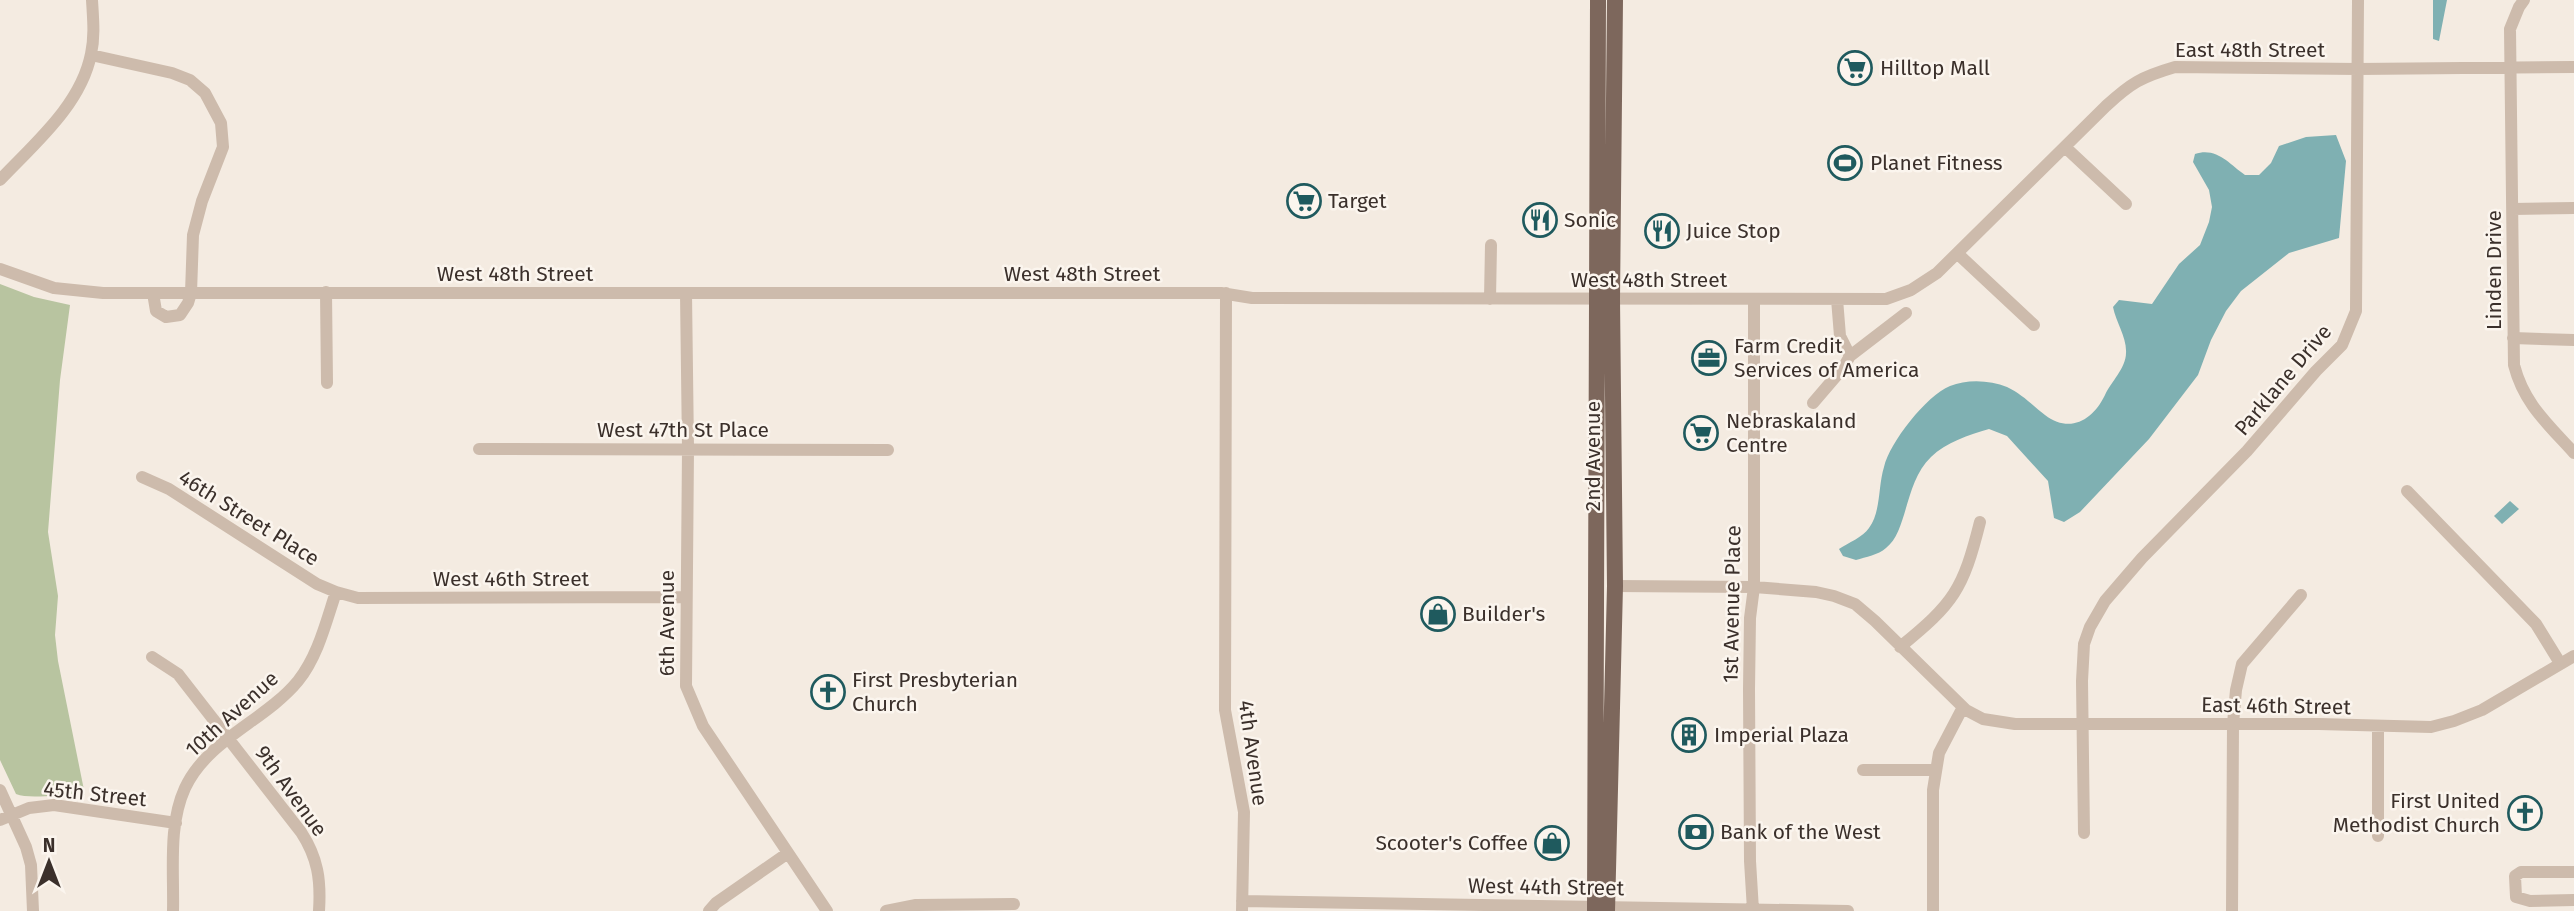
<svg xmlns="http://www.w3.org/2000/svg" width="2574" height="911" viewBox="0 0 2574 911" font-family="'Fira Sans',sans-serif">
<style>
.green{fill:#b8c4a0}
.water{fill:#7fb0b2}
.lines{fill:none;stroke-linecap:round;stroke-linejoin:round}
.minor{stroke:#cdbbac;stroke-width:12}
.major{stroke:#7d675c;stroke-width:16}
.labels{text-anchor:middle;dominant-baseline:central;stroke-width:5;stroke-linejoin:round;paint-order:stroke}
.street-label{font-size:21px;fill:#3b302b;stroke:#fbf5ee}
.poi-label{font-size:21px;fill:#3b302b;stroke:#fbf5ee;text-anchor:start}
</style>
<rect width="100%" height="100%" fill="#f4ebe1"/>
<path class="green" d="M0,284L34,297L70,305L60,380L48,532L58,596L55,635L58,661L85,795C65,793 31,800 16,794L0,760Z"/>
<path class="water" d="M2433,0H2447L2439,41L2433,39Z
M2336,135L2346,161L2339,238L2289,253L2241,291L2226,311L2211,340L2198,375L2149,439L2080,512L2064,522L2054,518L2048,481L2007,436L1989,429C1969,435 1946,442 1931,457C1904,483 1908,531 1886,548C1878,555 1866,557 1856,560L1843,556L1839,549C1848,543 1863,537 1869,528C1881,512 1878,486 1884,467C1890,442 1926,396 1950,386C1967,379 1990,380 2007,387C2022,394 2032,405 2045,415C2070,434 2093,420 2105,395C2111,382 2126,368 2126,353C2127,338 2116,322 2113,307L2119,300L2152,304L2179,264L2200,245L2209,222L2212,207L2209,190L2193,162L2195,154C2217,147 2229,164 2245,175H2259L2271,163L2279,146L2306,137Z
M2510,501L2519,509L2502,524L2494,516Z"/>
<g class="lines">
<path class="minor" d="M2524,0L2519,7L2510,29L2514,365C2524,404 2548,424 2574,453
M91,55L172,73L190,80L205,93L221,123L223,147L202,201L193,235L191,293L188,303L180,315L166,317L156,311L153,293
M2065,147L2126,204
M0,180C34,144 81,105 91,54C95,36 93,18 92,0
M2513,209L2574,208
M1958,254L2034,325
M0,269L54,288L103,293H1221L1252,298L1886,299L1911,290L1937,273L2106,106C2131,83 2141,77 2175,67L2358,69L2574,67
M326,292L327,383
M686,293L688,449L686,686L703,726L827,911
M1226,293L1225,710L1244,812L1242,911
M1490,299L1491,245
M1837,299L1840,336L1850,356
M2513,338L2574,340
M1813,403L1843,368L1850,356L1906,313
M479,449L888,450
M142,477L169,489L317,584L336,592L358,598L686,597
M2407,491L2536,624L2560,663
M1615,586L1754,587L1816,592L1834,596L1855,604L1875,621L1966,710L1983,719L2015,724H2319L2431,727L2454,721L2482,710L2574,656
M1900,647C1954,603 1963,590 1980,522
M152,657L178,674L301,832C318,858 321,880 319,911
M2378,727V836
M1863,770H1936
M0,790L26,847L31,865L33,911
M0,820L29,808L54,805L176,823
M2084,833L2082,681L2084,644L2090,627L2105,601L2142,558L2247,451L2316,371L2342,345L2356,311L2358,0
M2574,872H2521L2515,876L2516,897L2530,901L2574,900
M1242,901L1848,911
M1753,910L1750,861L1749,689L1750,618L1754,587V300
M173,911C174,871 168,825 185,788C208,739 265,721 298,681C318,656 326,622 336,592
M709,911L716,903L788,853
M886,911L916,905L1014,904
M1933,911V790L1939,753L1963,707
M2232,911L2233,724L2236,690L2242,664L2301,595"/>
<path class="major" d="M1595,911L1598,0
M1607,911L1615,586L1612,299L1615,0"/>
</g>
<defs>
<g id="supermarket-ring" transform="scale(1.75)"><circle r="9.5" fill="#fbf5ee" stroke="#1f5a5e" stroke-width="1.5"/><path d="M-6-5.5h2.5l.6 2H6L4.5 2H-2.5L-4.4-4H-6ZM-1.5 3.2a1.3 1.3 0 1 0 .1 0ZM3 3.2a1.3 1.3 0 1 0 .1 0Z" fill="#1f5a5e"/></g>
<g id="stadium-ring" transform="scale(1.75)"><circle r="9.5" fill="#fbf5ee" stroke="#1f5a5e" stroke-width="1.5"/><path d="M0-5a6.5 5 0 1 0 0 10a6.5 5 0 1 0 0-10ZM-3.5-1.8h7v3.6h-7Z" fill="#1f5a5e"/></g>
<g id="restaurant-ring" transform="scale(1.75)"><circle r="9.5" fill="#fbf5ee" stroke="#1f5a5e" stroke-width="1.5"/><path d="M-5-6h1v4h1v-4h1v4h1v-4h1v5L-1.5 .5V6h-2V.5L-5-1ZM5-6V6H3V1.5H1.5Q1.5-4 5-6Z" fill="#1f5a5e"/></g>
<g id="office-ring" transform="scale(1.75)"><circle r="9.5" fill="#fbf5ee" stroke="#1f5a5e" stroke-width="1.5"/><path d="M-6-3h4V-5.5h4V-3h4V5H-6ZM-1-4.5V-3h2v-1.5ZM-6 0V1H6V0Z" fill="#1f5a5e"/></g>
<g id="shop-ring" transform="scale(1.75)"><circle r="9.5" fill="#fbf5ee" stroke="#1f5a5e" stroke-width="1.5"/><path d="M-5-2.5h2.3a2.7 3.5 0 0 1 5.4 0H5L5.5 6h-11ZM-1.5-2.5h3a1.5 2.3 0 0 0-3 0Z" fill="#1f5a5e"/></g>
<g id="church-ring" transform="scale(1.75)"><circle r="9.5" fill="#fbf5ee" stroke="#1f5a5e" stroke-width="1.5"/><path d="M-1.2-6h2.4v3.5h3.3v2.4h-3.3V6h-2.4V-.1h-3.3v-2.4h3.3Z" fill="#1f5a5e"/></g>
<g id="building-ring" transform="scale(1.75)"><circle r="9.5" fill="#fbf5ee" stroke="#1f5a5e" stroke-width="1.5"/><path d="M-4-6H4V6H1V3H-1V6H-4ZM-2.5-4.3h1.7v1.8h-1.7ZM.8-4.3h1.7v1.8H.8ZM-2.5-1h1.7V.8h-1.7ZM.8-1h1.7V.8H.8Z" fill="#1f5a5e"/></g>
<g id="bank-ring" transform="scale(1.75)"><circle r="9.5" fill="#fbf5ee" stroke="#1f5a5e" stroke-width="1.5"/><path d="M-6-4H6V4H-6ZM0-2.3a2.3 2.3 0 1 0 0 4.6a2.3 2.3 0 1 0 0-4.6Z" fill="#1f5a5e"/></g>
</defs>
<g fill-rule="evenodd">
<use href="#supermarket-ring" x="1855" y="68"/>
<use href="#stadium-ring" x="1845" y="163"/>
<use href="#supermarket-ring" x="1304" y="201"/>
<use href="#restaurant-ring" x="1540" y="220"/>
<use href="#restaurant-ring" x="1662" y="231"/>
<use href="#office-ring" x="1709" y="358"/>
<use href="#supermarket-ring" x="1701" y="433"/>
<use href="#shop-ring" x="1438" y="614"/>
<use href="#church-ring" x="828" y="692"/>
<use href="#building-ring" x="1689" y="735"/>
<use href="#church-ring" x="2525" y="813"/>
<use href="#bank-ring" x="1696" y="832"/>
<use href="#shop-ring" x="1552" y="843"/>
</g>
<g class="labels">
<g class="street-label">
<text x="2250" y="50">East 48th Street</text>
<text transform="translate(2494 270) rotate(-90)">Linden Drive</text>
<text x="515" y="274">West 48th Street</text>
<text x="1082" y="274">West 48th Street</text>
<text x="1649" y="280">West 48th Street</text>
<text transform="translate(2283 380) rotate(-50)">Parklane Drive</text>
<text x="683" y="430">West 47th St Place</text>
<text transform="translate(1593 456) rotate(-90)">2nd Avenue</text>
<text transform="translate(249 518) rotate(32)">46th Street Place</text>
<text x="511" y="579">West 46th Street</text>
<text transform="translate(1732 604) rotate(-89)">1st Avenue Place</text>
<text transform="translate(667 623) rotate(-90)">6th Avenue</text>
<text transform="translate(2276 706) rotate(1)">East 46th Street</text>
<text transform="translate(232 714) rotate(-42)">10th Avenue</text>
<text transform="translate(1253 753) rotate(82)">4th Avenue</text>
<text transform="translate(291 791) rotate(54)">9th Avenue</text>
<text transform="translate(95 794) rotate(6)">45th Street</text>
<text transform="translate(1546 887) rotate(1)">West 44th Street</text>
</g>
<g class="poi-label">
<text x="1880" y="68">Hilltop Mall</text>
<text x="1870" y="163">Planet Fitness</text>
<text x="1328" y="201">Target</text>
<text x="1564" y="220">Sonic</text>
<text x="1686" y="231">Juice Stop</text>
<text x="1734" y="346">Farm Credit<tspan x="1734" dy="24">Services of America</tspan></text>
<text x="1726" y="421">Nebraskaland<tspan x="1726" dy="24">Centre</tspan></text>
<text x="1462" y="614">Builder's</text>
<text x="852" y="680">First Presbyterian<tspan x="852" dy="24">Church</tspan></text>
<text x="1714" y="735">Imperial Plaza</text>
<text x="2500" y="801" text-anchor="end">First United<tspan x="2500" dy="24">Methodist Church</tspan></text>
<text x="1720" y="832">Bank of the West</text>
<text x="1528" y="843" text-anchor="end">Scooter's Coffee</text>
</g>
</g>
<g transform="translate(49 862)" stroke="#fbf5ee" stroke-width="5" paint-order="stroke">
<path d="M0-5L12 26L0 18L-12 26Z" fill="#3b302b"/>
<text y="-10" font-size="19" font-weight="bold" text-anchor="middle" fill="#3b302b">N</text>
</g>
</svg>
